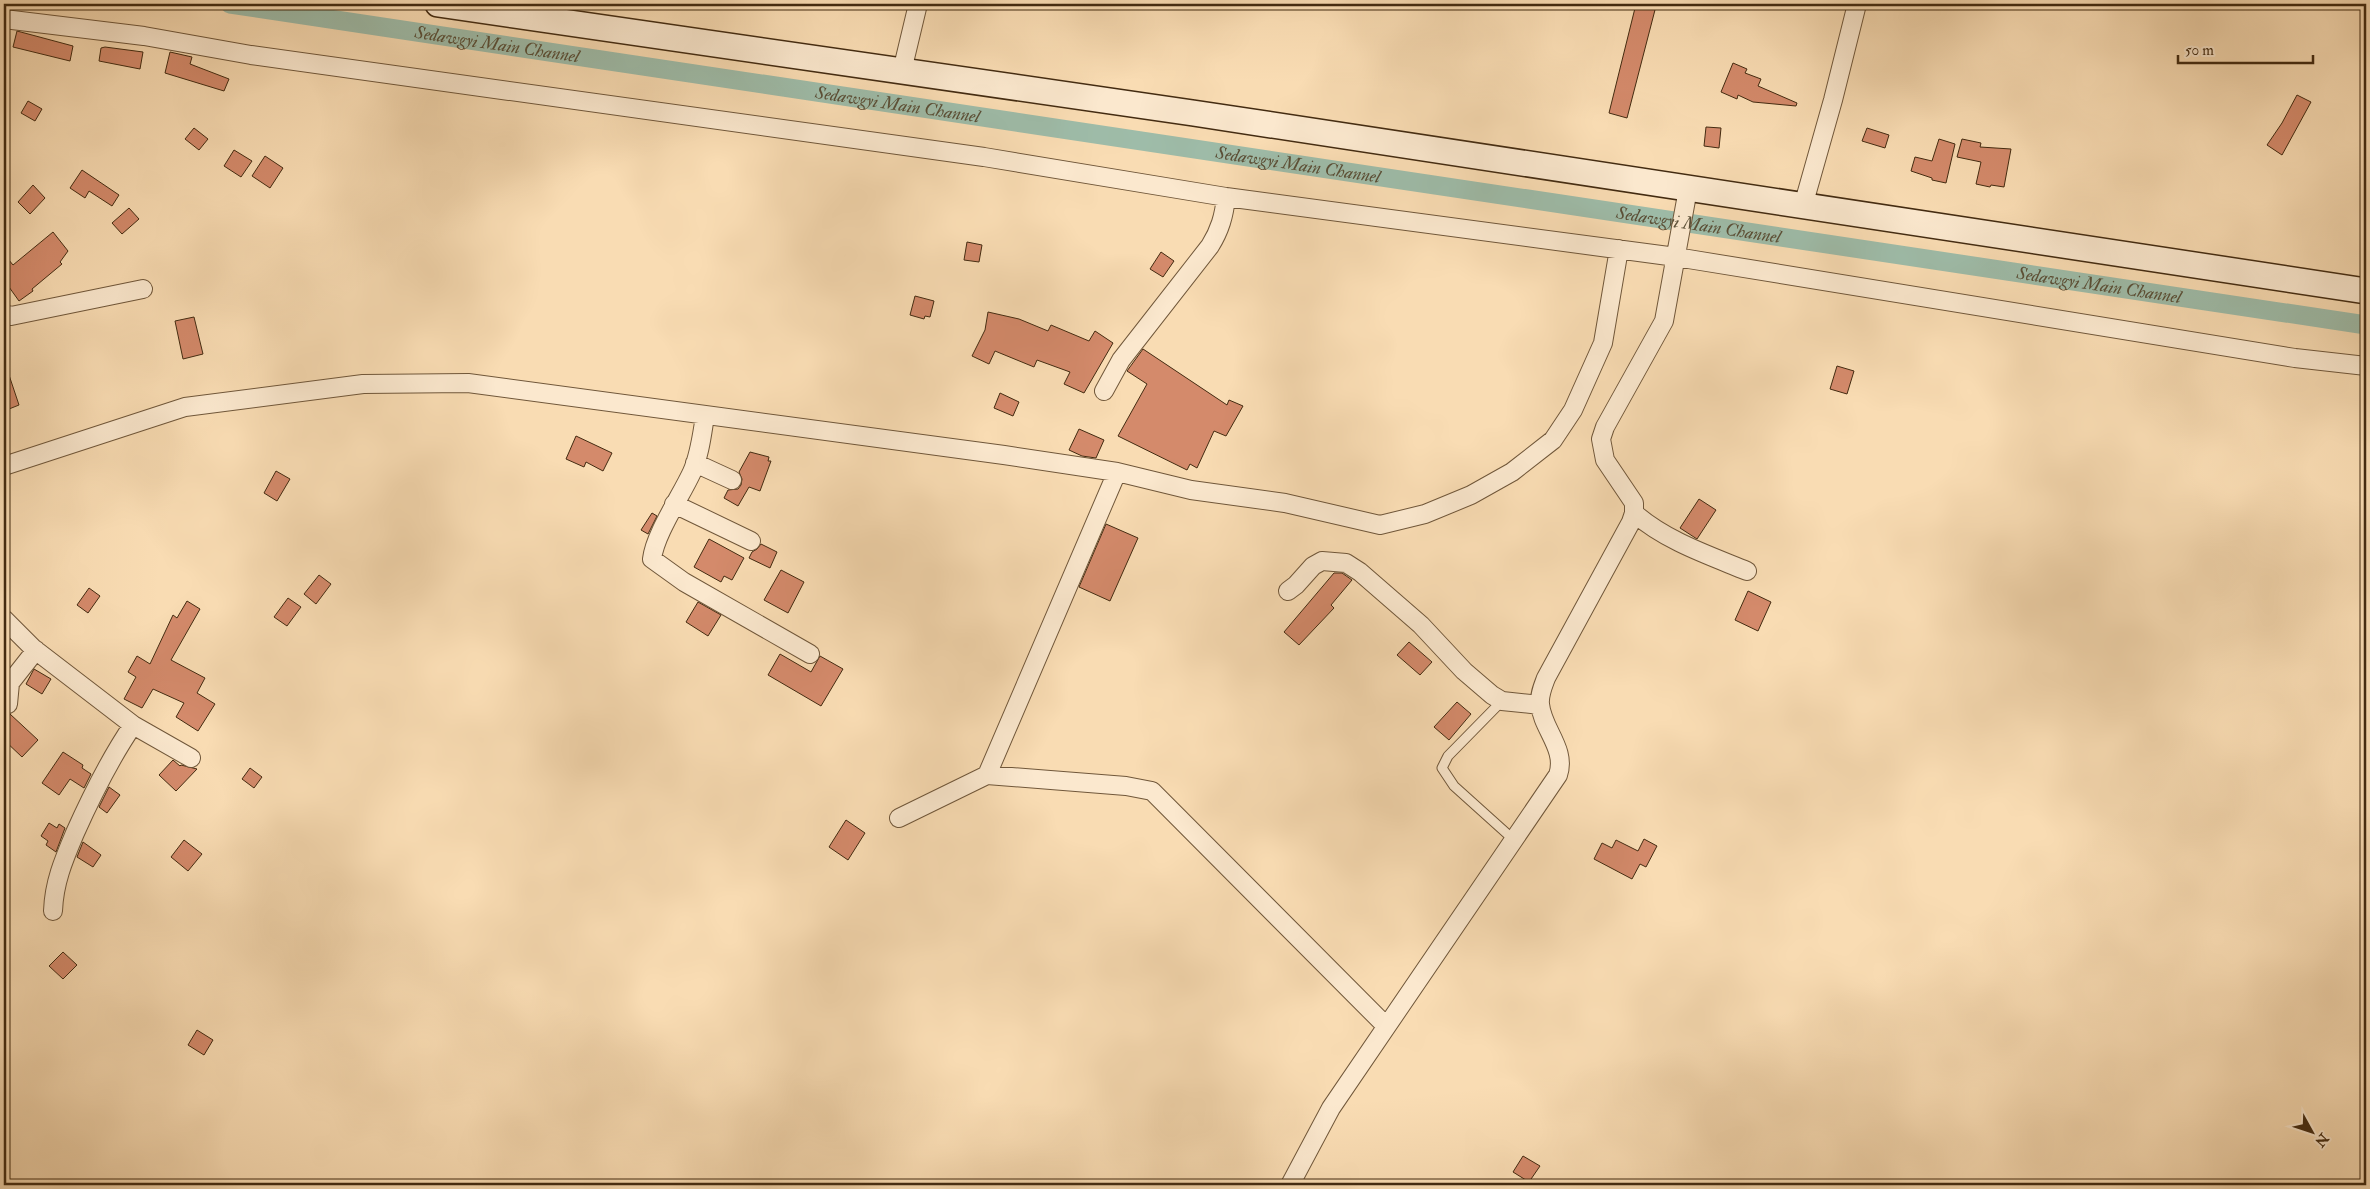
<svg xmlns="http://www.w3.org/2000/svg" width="2370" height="1189" viewBox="0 0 2370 1189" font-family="'IM FELL Double Pica',serif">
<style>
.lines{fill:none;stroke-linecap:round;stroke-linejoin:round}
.canal{stroke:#9ebca9;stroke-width:19}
.building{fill:#d48a6b;stroke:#432b11}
.lane-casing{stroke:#70573a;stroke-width:11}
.street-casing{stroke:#70573a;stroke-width:20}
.secondary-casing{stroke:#432b11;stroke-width:28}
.lane{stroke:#fbe8ce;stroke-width:9}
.street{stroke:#fbe8ce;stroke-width:18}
.secondary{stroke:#fbe8ce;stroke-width:25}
.labels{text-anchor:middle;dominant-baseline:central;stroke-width:5;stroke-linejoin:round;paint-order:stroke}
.water-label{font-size:18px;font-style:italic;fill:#5a4f37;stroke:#fbe8ce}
</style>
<rect width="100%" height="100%" fill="#f9dcb3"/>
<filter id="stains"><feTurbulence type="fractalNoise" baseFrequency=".004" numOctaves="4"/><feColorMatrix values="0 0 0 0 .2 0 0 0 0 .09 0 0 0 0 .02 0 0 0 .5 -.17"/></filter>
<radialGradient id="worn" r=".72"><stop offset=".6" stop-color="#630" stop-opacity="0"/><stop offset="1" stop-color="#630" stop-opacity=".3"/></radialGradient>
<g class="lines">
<path class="canal" id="s1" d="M230,4L2366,325"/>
</g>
<path class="building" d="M1636,4L1656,6L1627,118L1609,113Z
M17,31L73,46L70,61L13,47Z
M105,47L143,52L140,69L99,61L101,48Z
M170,52L192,57L190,64L229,79L224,91L165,73Z
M1733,63L1747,69L1745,73L1761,79L1758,86L1797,103L1796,106L1753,102L1738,95L1737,99L1721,92Z
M2297,95L2311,102L2282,155L2267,145L2282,123Z
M28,101L42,109L35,121L21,113Z
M1706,127L1721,128L1719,148L1704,146Z
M194,128L208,139L199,150L185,139Z
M1867,128L1889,135L1885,148L1862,141Z
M1939,139L1955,144L1946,183L1932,180V178L1911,171L1915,157L1932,161Z
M1962,139L1981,143L1980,147L2011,149L2004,187L1991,185L1990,187L1976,184L1981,162L1957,157Z
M234,150L252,161L241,177L224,166Z
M265,156L283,168L270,188L252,176Z
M82,170L119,195L112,206L89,191L85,198L70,188Z
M33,185L45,198L30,214L18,202Z
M129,208L139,219L122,234L112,223Z
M53,232L68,251L60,262L62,264L32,289L33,291L19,301L4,280V254L13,265Z
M967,242L982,245L979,262L964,260Z
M1161,252L1174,261L1163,277L1150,269Z
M915,296L934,301L930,317L925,316L924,319L910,315Z
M988,312L1019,319L1048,331L1051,325L1089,341L1095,331L1113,343L1084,393L1064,384L1070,372L1037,360L1034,367L995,351L989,364L972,356L985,330Z
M194,317L203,354L183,359L175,321Z
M1143,349L1227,405L1229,400L1243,406L1226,436L1214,431L1197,468L1190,464L1187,470L1118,436L1147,384L1127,371Z
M6,366L19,405L4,411V367Z
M1837,366L1854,371L1847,394L1830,389Z
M1000,393L1019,402L1013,416L994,408Z
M1079,429L1104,440L1096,458L1082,456L1069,450Z
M576,436L612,453L603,471L586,462L584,467L566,459Z
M750,452L769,457L768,461H771L760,491L749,487L738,506L724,498L728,490L738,489L741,485L742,479L739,472Z
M276,471L290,479L277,501L264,493Z
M1699,499L1716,510L1697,539L1680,528Z
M652,513L657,516L648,534L641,530Z
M1106,524L1138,538L1110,601L1079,587Z
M709,539L744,558L732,580L724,576L721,582L694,567Z
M761,544L777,552L770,568L749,558L752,552L757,549Z
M781,570L804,582L788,613L764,600Z
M1334,573H1342L1352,580L1331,605L1334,608L1299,645L1284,632Z
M319,575L331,584L316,604L304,594Z
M89,588L100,596L88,613L77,605Z
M1748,591L1771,602L1758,631L1735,620Z
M288,598L301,607L287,626L274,617Z
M187,601L200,609L171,660L205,678L197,693L215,704L198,731L176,717L184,703L153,689L142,708L124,699L136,677L128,672L137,656L150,664L173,615L177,618Z
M698,602L721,615L708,636L686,622Z
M1409,642L1432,662L1420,675L1397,655Z
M780,654L811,672L820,656L843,669L821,706L768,675Z
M34,669L51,679L42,694L26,684Z
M1457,702L1471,714L1449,740L1434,727Z
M4,713L10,714L38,740L22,757L4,740Z
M63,752L83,765L82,768L91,774L84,788L70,779L59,795L42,783Z
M173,760L180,766L181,765L197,769L176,791L159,775Z
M250,768L262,777L254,788L242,779Z
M109,787L120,795L107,813L99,807Z
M846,820L865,833L848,860L829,847Z
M49,823L57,828L59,824L65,828L56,852L46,845L48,841L41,836Z
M1644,839L1657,846L1646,867L1640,864L1632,879L1594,859L1602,843L1612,848L1616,840L1638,851Z
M184,840L202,854L188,871L171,857Z
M83,842L101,855L93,867L77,857Z
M63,952L77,965L63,979L49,966Z
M197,1030L213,1040L204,1055L188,1045Z
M1523,1156L1540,1166L1529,1182L1513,1172Z"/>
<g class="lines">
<g class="lane-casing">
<path id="lane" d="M1502,701L1448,756L1442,768L1454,786L1514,840"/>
</g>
<g class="street-casing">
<path id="street" d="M4,19L144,36L251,55L984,157L1226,197L1676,257L2295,358L2366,366
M902,71L918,4
M1803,206L1833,100L1857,4
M4,314L11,316L143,289
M1104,391L1121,360L1210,246C1220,230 1224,216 1226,197
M705,416C702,434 700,454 692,472C681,496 655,534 652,559L684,582L810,654
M695,463L732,480
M4,466L185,407L363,384L468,383L1004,455L1117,472L1191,490L1285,503L1380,525L1425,514L1471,495L1512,472L1553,440L1573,410L1603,343L1619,249
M1117,472L987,775L1126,786L1152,791L1386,1026
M674,504L751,541
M1634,513C1666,541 1708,555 1747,571
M1288,591L1296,585L1313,566L1322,561L1346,563L1360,572L1421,625L1464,671L1492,695L1502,701L1540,705
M4,619L34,649L133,725L191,758
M8,704L10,683L36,650
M899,818L987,775
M53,911C54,882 64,859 75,833C92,795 109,760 133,725
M1290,1185L1331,1108L1558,775C1567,749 1542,729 1540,704C1539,695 1543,686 1546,678L1631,522L1634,513V503L1605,460L1601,439L1605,427L1664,321L1688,189"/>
</g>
<g class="secondary-casing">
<path id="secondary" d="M438,4L1193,113L2366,291"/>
</g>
<use href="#lane" class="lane"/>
<use href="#street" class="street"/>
<use href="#secondary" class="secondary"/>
</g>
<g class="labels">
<g class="water-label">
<text stroke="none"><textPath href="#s1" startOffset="270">Sedawgyi Main Channel</textPath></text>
<text stroke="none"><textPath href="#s1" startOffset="675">Sedawgyi Main Channel</textPath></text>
<text stroke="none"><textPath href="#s1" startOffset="1080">Sedawgyi Main Channel</textPath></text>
<text stroke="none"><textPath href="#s1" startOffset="1485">Sedawgyi Main Channel</textPath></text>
<text stroke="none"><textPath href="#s1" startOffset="1890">Sedawgyi Main Channel</textPath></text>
</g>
</g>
<rect width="2370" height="1189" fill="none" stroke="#f9dcb3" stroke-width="20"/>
<rect x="5" y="5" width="2360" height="1179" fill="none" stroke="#432b11" stroke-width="2.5"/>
<rect x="10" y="10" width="2350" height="1169" fill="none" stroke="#432b11"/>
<g transform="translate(2312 1132) rotate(130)" stroke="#fbe8ce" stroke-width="4" paint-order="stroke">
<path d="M0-4L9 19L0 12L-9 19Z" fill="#432b11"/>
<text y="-8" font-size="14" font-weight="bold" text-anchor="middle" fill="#432b11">N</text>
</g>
<path d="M2178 55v8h135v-8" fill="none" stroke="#432b11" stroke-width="2.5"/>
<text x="2185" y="55" font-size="15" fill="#432b11" stroke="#fbe8ce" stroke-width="4" paint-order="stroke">50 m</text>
<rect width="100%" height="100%" filter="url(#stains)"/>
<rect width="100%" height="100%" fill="url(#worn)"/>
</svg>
